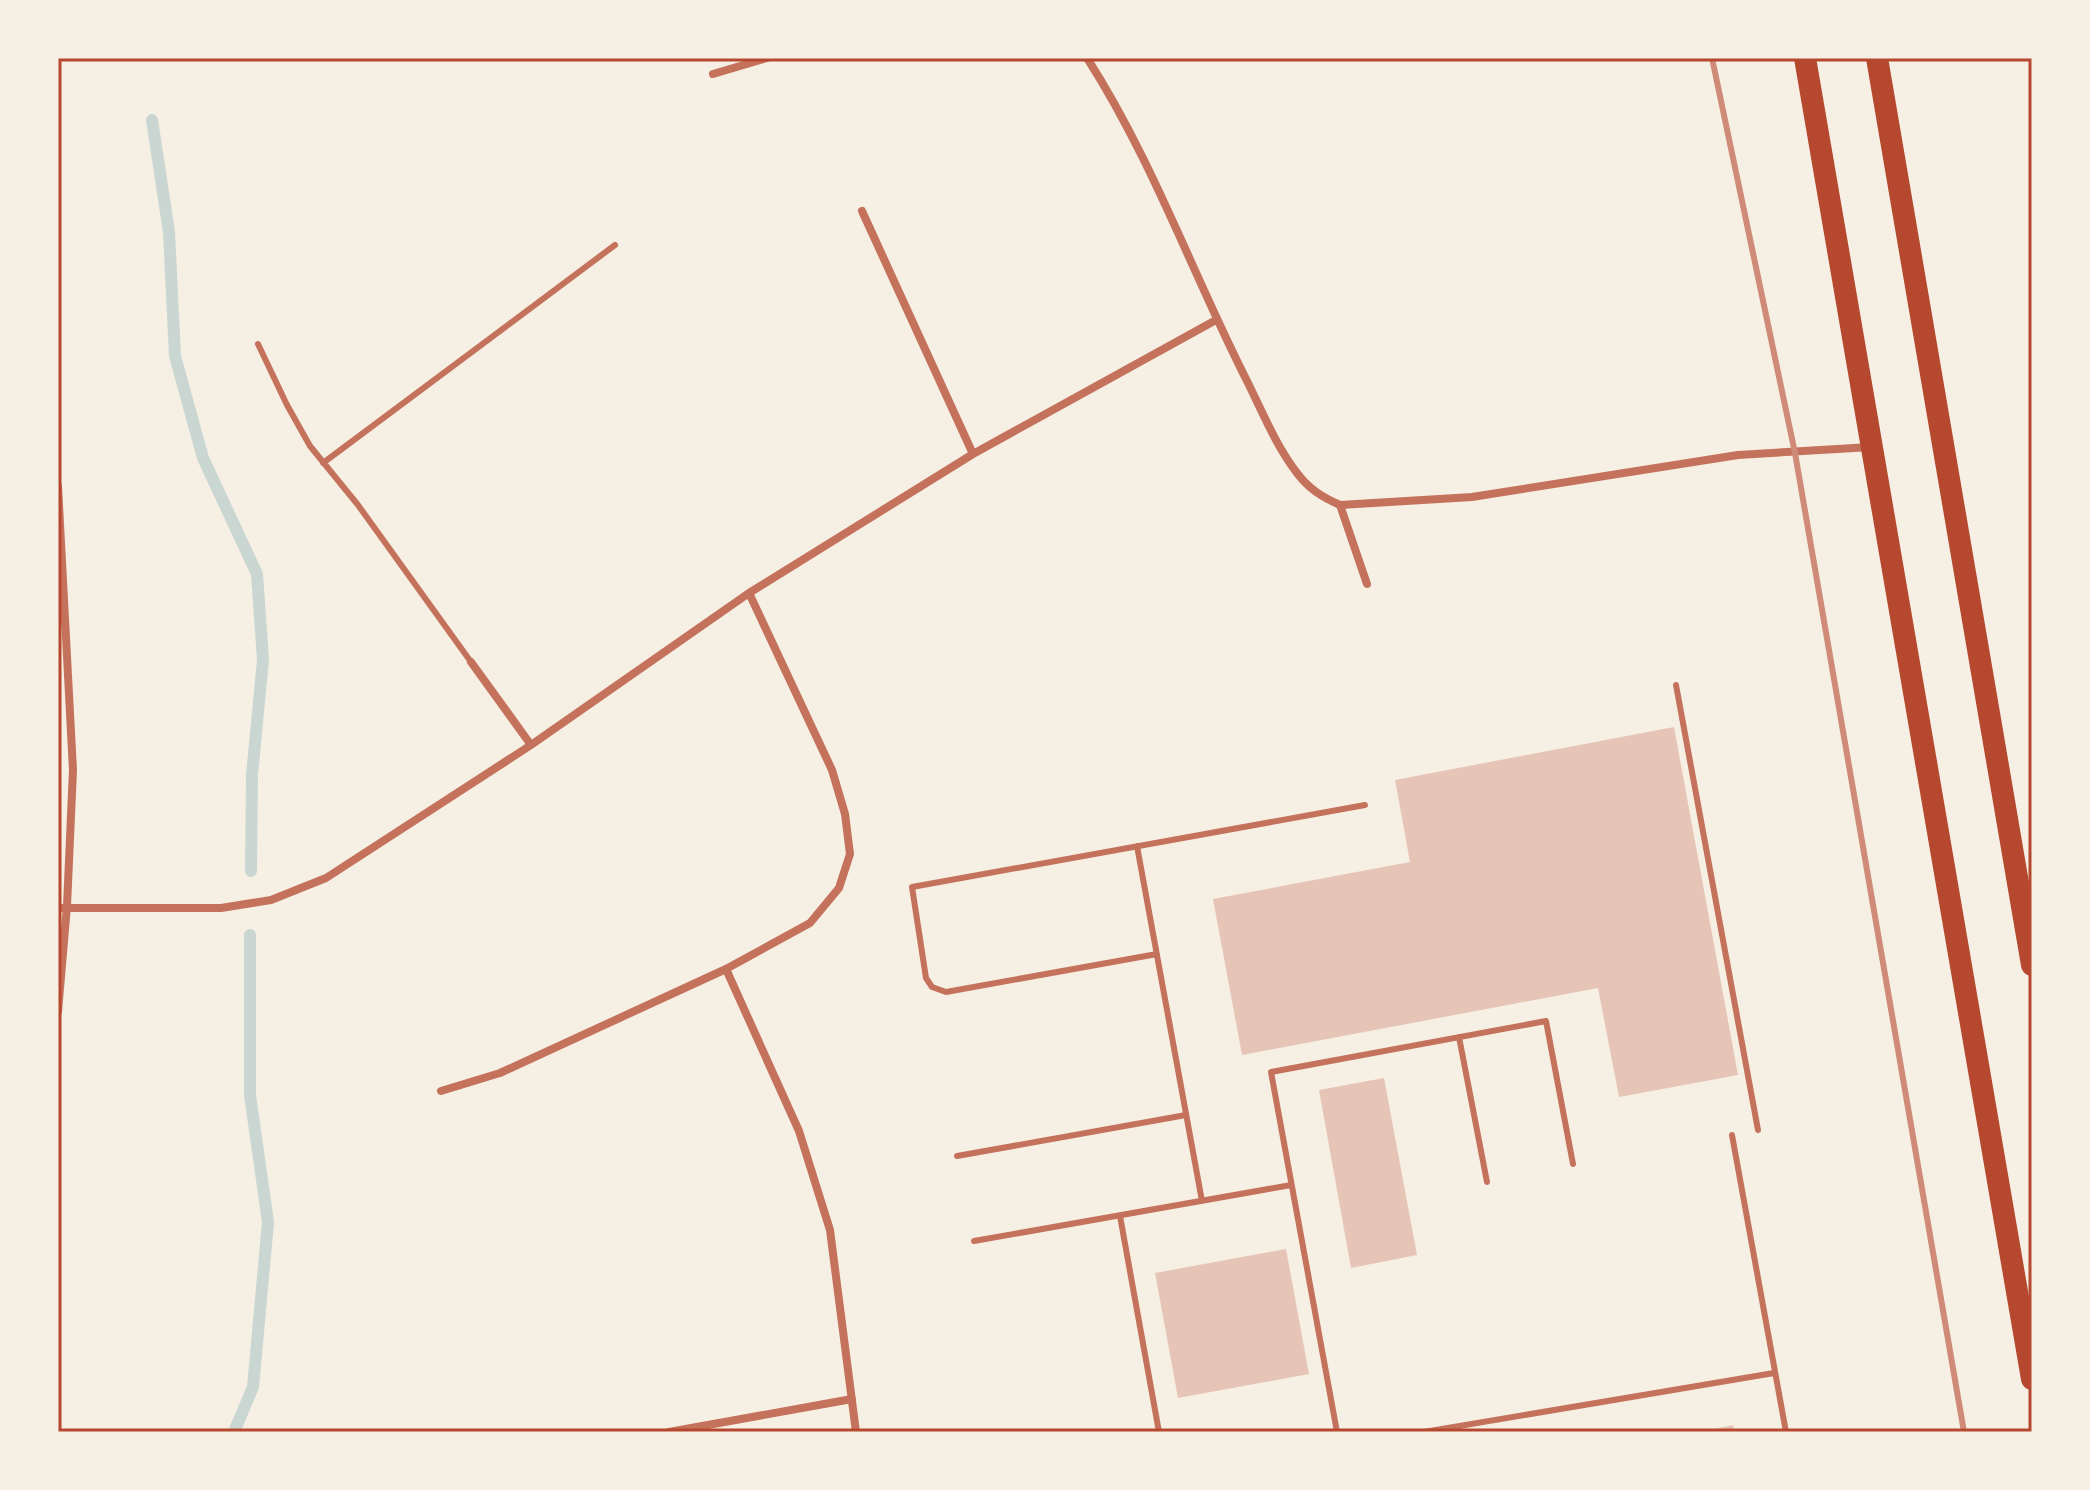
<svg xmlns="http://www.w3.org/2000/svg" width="2090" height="1490" viewBox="0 0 2090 1490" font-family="'DejaVu Sans',sans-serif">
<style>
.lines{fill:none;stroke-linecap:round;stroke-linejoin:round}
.stream{stroke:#c9d6d2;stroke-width:12}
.building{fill:#e6c5b7}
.service{stroke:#c5725c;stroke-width:6}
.minor{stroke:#c5725c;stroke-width:8}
.trunk{stroke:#b5482f;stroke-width:22}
.rail{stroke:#cf8b77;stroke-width:6}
.neatline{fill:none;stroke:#b5482f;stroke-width:3}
</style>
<rect width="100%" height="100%" fill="#f6efe4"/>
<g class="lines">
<path class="stream" d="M152,120L169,232L175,356L203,458L257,574L263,660L252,775L251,871
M234,1432L253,1387L268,1222L250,1095V935"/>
</g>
<path class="building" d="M1674,727L1738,1075L1619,1097L1598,988L1242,1055L1213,899L1410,862L1395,780Z
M1384,1078L1417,1255L1351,1268L1319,1090Z
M1286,1249L1309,1374L1178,1398L1155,1273Z
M1733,1425L1735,1432H1706V1431Z"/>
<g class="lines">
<path class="service" d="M258,344L287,405L310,446L358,505L471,662
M323,463L615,245
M1676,685L1758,1130
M1137,846L1202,1201
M1157,954L946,992L932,987L926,978L912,887L1365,805
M1459,1037L1487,1182
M1732,1135L1786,1432
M957,1156L1186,1115
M1120,1216L1159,1432
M974,1241L1291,1185
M1337,1432L1271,1072L1546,1021L1573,1164
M1424,1432L1774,1373"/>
<path class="minor" d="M1087,58C1152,159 1193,275 1247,381C1262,411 1276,446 1297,473C1309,489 1322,497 1340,505L1367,584
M713,74L767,58
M862,211L973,454
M58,486L73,770L67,906L58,1012
M1340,505L1472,497L1738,455L1871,447
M471,662L531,745
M58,908H221L271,900L326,878L531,745L749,593L973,454L1216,320
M726,969L799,1131L830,1230L856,1432
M441,1091L500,1073L726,969L810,923L839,888L850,854L845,814L832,770L749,593
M669,1432L852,1399"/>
<path class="trunk" d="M1805,58L2032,1379
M1877,58L2032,965"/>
<path class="rail" d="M1712,58L1795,453L1964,1432"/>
</g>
<rect width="2090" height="1490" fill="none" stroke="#f6efe4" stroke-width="120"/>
<rect x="60" y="60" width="1970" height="1370" class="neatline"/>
</svg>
